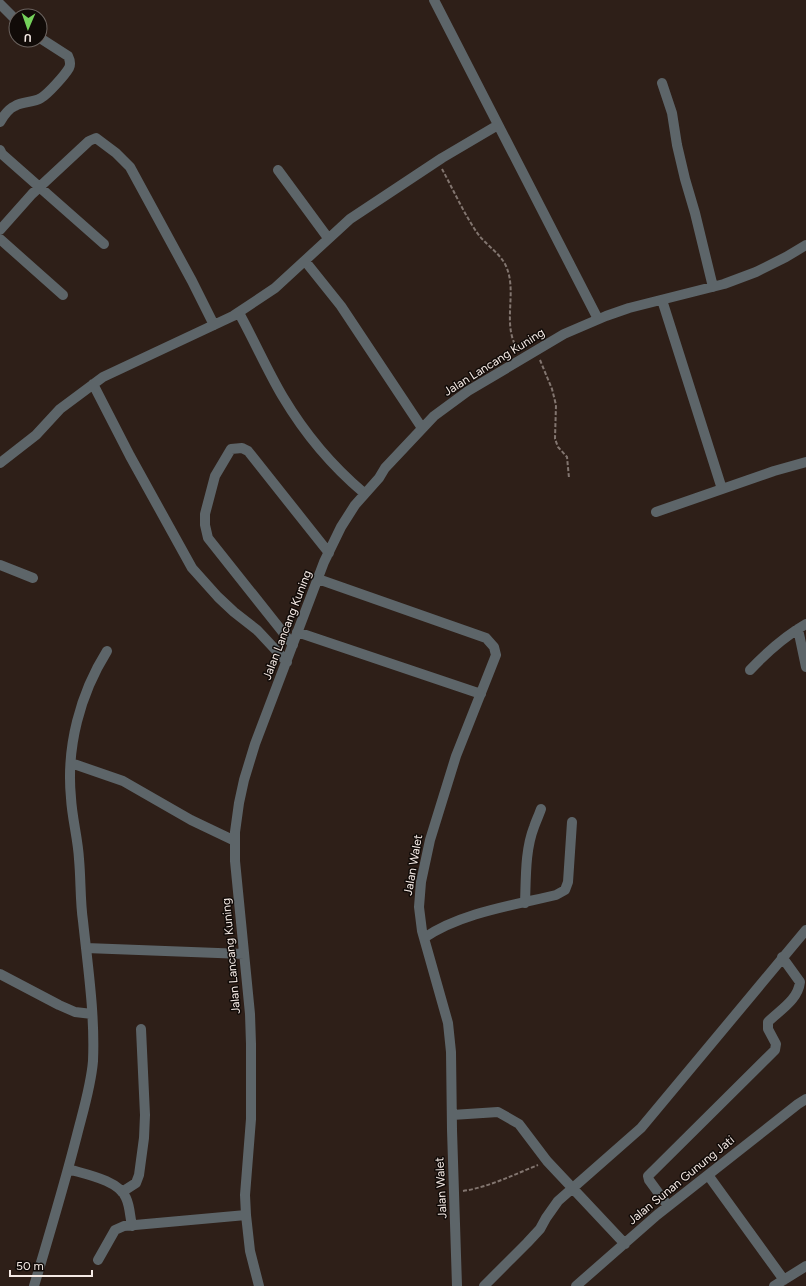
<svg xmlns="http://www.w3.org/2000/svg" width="806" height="1286" viewBox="0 0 806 1286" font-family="Figtree,sans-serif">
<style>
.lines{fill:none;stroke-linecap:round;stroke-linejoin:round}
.path{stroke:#82756f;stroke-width:2;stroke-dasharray:4 2;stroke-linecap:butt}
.minor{stroke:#5d6569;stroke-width:10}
.labels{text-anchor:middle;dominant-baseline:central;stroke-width:3;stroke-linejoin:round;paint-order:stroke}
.street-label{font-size:12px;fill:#f5eae5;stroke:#110b08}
</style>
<rect width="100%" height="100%" fill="#2e1f18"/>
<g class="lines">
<path class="path" d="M442,169C453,189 465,216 478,234C486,245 500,253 506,266C518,293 501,324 518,350
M540,360L552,389L556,405L555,439L558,447L567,457L569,478
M463,1191C489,1187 513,1175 538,1165"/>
<path class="minor" d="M434,0L598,319
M0,4L16,20
M662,83L672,113L677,145L685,179L695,213L713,287
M0,122C4,115 8,109 15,106C23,101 33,103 41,98C48,94 65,75 69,68C71,64 70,60 68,56L40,38
M0,150L2,154L104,244
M278,170L328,238
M0,230L32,194L89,141L96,138L116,153L130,167L192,281L214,325
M0,239L63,295
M305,261L341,306L422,428
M662,300L722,489
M239,313C254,340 267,370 283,397C305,434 332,466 364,493
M93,384L130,456L192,568L218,597L234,612L257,630L287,662
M0,463L36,435L60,409L103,377L233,316L275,288L350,219L442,158L498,125
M656,512L774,471L806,462
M0,565L33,578
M318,579L486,638L494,647L496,655L456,756L430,840L421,882L419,907L422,931L448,1023L451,1052L452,1130L457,1286
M798,629L806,667
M297,632L481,694
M293,645L208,538L205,525V514L215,476L231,449L242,448L248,451L329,553
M750,670C767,652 785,636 806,624
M71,763L123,781L191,820L235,841
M525,903C526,878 525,850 534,827C536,821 539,815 541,809
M424,938C460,913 514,905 556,895L565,890L568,882L572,822
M86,948L244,954
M0,974L59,1005L75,1012L92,1014
M452,1115L498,1112L519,1124L547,1161L625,1244
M68,1169C84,1174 119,1180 126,1198C130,1206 130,1217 132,1226
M708,1175L784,1280
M122,1192L136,1183L139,1175L144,1138L145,1115L141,1029
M668,1206L649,1180L648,1176L775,1050L776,1044L768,1029V1022C780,1010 798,1000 800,982L782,957
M98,1260L115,1230L124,1226L246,1215
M34,1286C49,1236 64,1186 77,1135C83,1111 91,1086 93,1061C95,1015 88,968 83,921C80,901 81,880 79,859C78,839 72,818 71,798C66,747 80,694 107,651
M259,1286L250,1251L246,1215L245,1195L251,1119V1044L250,1014L235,861V832L239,803L244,780L255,744L324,562L341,527L355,505L379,478L385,468L434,416L468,391L564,334L606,316L629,308L724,284L756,272L786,257L806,245
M484,1286L527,1243L540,1229L546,1218L558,1201L641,1128L806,930
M576,1286L657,1215L798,1104L806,1099
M774,1286L806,1266"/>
</g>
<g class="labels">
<g class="street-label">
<text transform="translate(494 362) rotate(-32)">Jalan Lancang Kuning</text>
<text transform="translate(287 625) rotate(-69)">Jalan Lancang Kuning</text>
<text transform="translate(413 865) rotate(-80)">Jalan Walet</text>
<text transform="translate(231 956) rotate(-95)">Jalan Lancang Kuning</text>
<text transform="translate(681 1180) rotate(-39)">Jalan Sunan Gunung Jati</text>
<text transform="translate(441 1188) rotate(-93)">Jalan Walet</text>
</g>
</g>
<g transform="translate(28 28) rotate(182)"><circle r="19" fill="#110b08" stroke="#6c6460"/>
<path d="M0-3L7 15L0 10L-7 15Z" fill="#75d25b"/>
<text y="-6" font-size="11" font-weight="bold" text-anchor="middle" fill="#f5eae5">U</text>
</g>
<path d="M10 1270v6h82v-6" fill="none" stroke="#f5eae5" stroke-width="2"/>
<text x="16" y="1270" font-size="12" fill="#f5eae5" stroke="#110b08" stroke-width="3" paint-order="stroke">50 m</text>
</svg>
